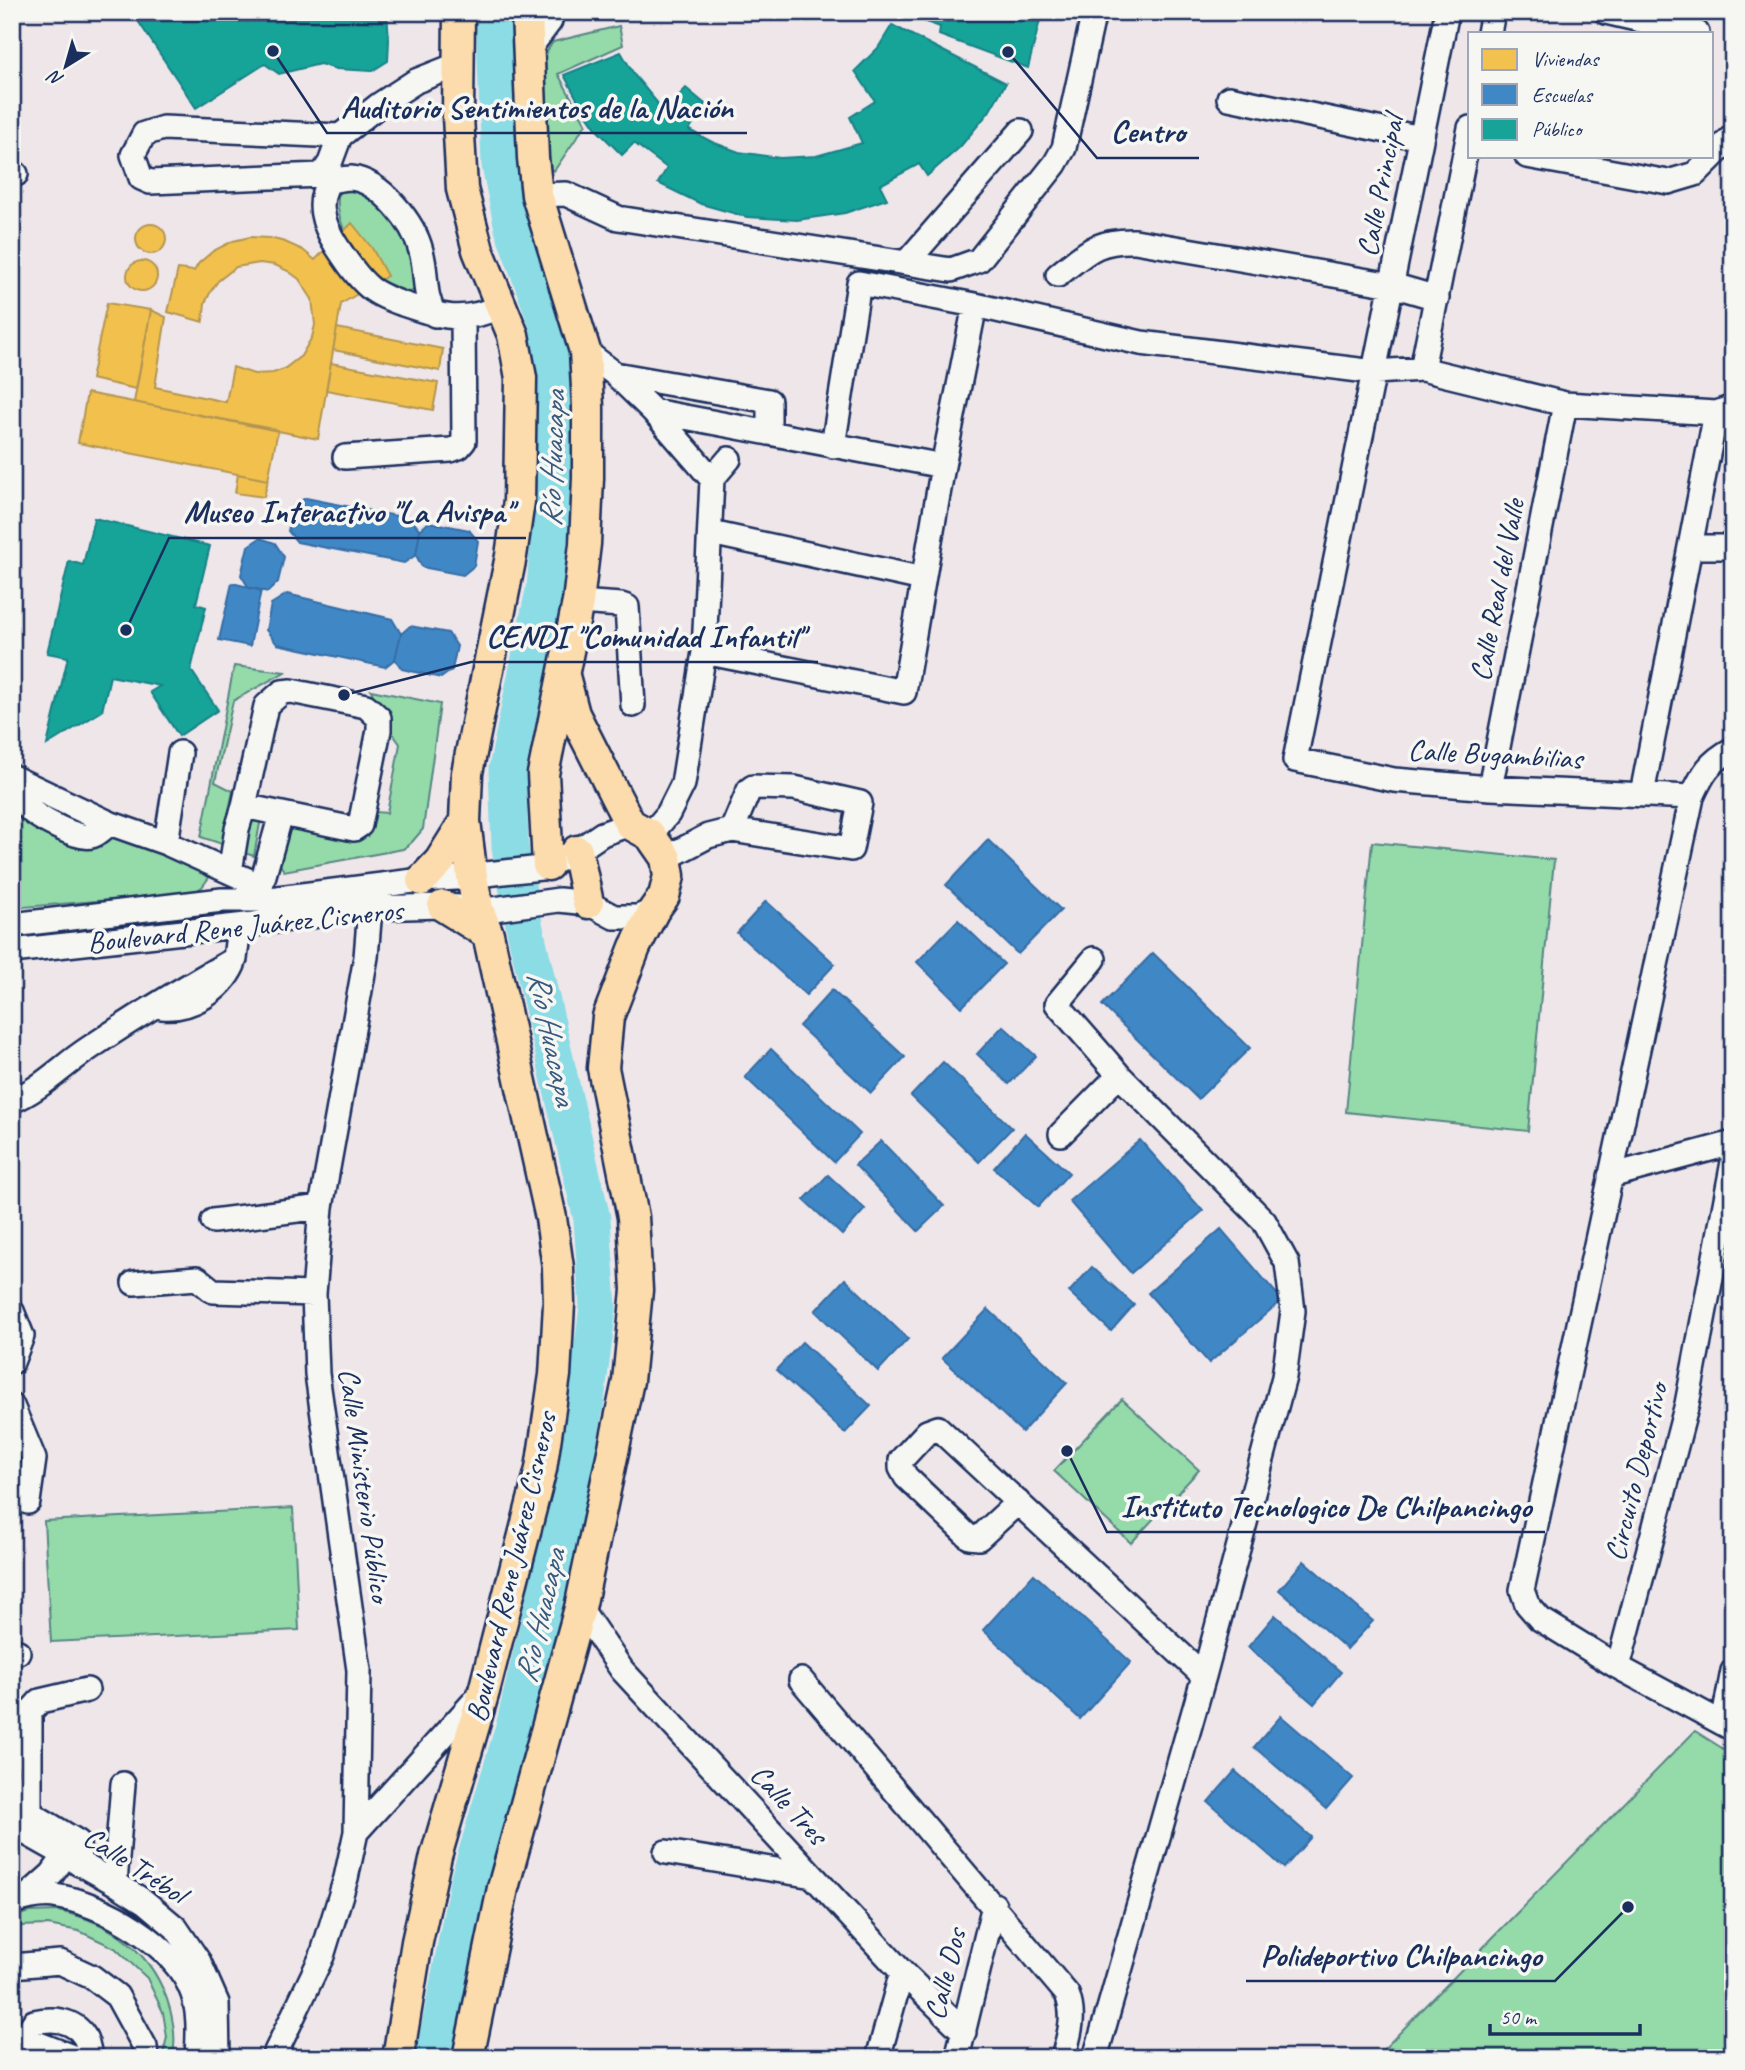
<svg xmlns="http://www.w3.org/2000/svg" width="1745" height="2070" viewBox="0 0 1745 2070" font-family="Caveat,sans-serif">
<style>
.green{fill:#94dba9;stroke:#588584;stroke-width:2}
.homes{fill:#f2c14e;stroke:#b29553;stroke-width:2}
.schools{fill:#3f88c5;stroke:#346da6;stroke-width:2}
.public{fill:#17a398;stroke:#188087;stroke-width:2}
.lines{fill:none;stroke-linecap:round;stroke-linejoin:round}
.river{stroke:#8bdce5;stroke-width:37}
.minor-casing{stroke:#1b2f5e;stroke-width:28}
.major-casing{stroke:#1b2f5e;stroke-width:35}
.minor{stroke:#f6f6f2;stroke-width:23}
.major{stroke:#fcdcac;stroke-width:30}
.labels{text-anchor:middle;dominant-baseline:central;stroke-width:7;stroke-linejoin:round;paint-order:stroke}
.street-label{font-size:30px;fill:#1b2f5e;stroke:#f6f6f2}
.water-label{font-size:32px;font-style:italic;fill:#375a80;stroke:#f6f6f2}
.leader{fill:none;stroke:#1b2f5e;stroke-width:2.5}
.callout-dot{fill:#1b2f5e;stroke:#f6f6f2;stroke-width:2.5}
.callout-label{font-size:32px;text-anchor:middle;font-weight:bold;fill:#1b2f5e;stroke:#f6f6f2;stroke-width:7;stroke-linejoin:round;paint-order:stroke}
</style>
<rect width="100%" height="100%" fill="#efe6ea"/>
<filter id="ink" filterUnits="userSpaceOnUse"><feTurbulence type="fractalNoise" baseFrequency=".0143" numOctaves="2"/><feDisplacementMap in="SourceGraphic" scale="14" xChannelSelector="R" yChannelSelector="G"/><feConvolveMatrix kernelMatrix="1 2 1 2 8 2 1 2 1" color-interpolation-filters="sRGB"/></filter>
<g filter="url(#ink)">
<path class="green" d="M619,26L623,45L558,74L586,124L554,171L545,166L538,74L545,54L553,42Z
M351,190C369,190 395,213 404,228C411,241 414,267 418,282L415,289L408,293C373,292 330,225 339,192Z
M234,666L285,672L233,701L215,782L233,791L222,844L201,837Z
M371,690L440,704L423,829L412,842L403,849L284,871L277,860L288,823L366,826L376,812L387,813L400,744L383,720Z
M12,809L76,842L117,835L213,872L202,887L193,893L12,908Z
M247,815L261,818L254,856L238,851Z
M1372,842L1554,860L1528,1131L1346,1112Z
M1122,1399L1199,1470L1131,1543L1054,1471Z
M293,1508L299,1630L51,1642L44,1521Z
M1695,1731L1733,1755V2058H1375Z
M57,1911C112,1921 155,1954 170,2009C174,2025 177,2042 172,2058H162L167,2037L163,2012L147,1978L115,1948L79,1931L48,1925L20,1926L12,1930V1917L30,1912Z"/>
<path class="homes" d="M352,223L372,248L387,276L341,304L318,439L134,402L151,310L166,317L155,387L226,402L233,367L254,374L273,373L284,369L301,356L312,337L315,325L312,299L299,279L288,271L275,265L260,263L236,267L218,281L211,291L205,303L203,322L168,312L178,269L194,271L199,263L213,251L233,241L250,237L270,238L285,242L303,250L315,260Z
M136 239a15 15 0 1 1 30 0a15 15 0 1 1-30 0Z
M127 276a15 15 0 1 1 30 0a15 15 0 1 1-30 0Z
M107,303L151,310L136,389L91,379Z
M337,328L443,349L440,371L333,350Z
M331,363L438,383L433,410L326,390Z
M87,393L278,430L268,480L78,443Z
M238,474L268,480L264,497L235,493Z"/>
<path class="schools" d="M306,498L411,519L420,530L416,555L404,563L297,542L288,531L294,504Z
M429,522L469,530L478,541L474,566L463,575L422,567L416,555L420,530Z
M260,538L275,543L284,557L278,582L268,592L249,588L241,575L248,546Z
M232,583L261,590L250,646L219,640Z
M287,594L392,619L401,634L395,659L385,667L277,644L266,630L271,604Z
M410,626L448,633L457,646L452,670L441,678L402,669L395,659L401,634Z
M988,840L1061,910L1018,954L946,885Z
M766,901L835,964L806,995L737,933Z
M958,920L1004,964L962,1007L917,962Z
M1153,953L1250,1048L1198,1099L1102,1005Z
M832,990L905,1057L871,1093L799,1026Z
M1003,1026L1036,1056L1009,1084L977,1054Z
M771,1049L860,1134L834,1162L745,1077Z
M943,1062L1012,1128L979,1162L911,1096Z
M1025,1133L1069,1173L1038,1207L994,1168Z
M1140,1140L1203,1211L1131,1273L1069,1201Z
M881,1141L944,1206L918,1231L855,1165Z
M828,1175L865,1209L842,1235L804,1200Z
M1221,1229L1282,1300L1209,1363L1148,1293Z
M1092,1267L1134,1305L1111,1331L1069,1292Z
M845,1279L908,1339L878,1371L815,1311Z
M988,1309L1067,1383L1022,1432L942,1358Z
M802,1342L871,1406L845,1433L776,1370Z
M1304,1561L1373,1621L1347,1649L1279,1590Z
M1034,1574L1131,1662L1080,1719L983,1630Z
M1275,1615L1341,1672L1314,1704L1248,1647Z
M1281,1716L1353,1778L1326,1809L1254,1747Z
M1235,1771L1311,1837L1284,1868L1208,1802Z"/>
<path class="public" d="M132,12H387L389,40L388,61L372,71L336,69L320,64L279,74L265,64L196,108Z
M899,12H1042L1028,68L939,35L940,27Z
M892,25L1006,83L989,112L960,147L927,176L919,164L880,185L887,199L845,213L797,220L747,217L701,204L658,183L667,168L634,143L622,155L598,131L582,108L564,75L621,52L635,76L664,111L686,88L705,104L689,130L712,142L739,152L780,158L816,156L862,143L850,117L875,101L855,71L878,48Z
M94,518L210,546L196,604L206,607L191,670L218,710L179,736L150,692L160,686L110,676L102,711L47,745L68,657L47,653L69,561L83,565Z"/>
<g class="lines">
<path class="river" d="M434,2058L468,1883L514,1727L566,1510L586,1400L598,1307L592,1219L525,929L510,848L507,769L545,586L555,476L556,383L548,325L513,228L500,165L494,12"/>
<g class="minor-casing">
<path id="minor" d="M1447,12L1295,760L1394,780L1490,788L1692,797
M1606,12L1697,33
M1489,33L1493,12
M529,49L550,21L551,12
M1229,98L1421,138
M340,136L379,105L416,81L459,64
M1527,156L1668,182L1695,174L1733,136
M12,173L16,174
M322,175L330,163L340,136L163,128L144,134L133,155L141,178L150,182L322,175L329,181
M537,195L566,194L618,218L951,270L979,260L1055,164L1064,148L1094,12
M906,263L1021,131
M1058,275C1087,252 1096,240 1135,241L1392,285L1437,298
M435,315C422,292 428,275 421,251C414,223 381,181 351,178C344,178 336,180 329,181C316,203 323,224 336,245C346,260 356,276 369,287C378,295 392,300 403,304C442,317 463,324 501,306
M585,351L615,374L653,411L712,479L704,652L683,784L668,814L650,835
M1422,369L1470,128
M615,374L769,401V433
M653,411L943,466
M833,446L859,283L975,305L1141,343L1375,372L1422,369L1565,404L1716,413L1733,407
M345,457L451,450L459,447L464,441L463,317
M712,479L729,459
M711,533L923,579
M1691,547H1733
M578,602L621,605L627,607L633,705
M704,652L904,692L943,466L975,305
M291,691L366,706L379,718V730L360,825L354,829L244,806L266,706L282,692Z
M1733,749C1709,762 1703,773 1692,797L1522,1590L1527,1604L1540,1619L1618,1667L1733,1729
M12,777L109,823L166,843L261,886L262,900
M12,777C16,788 19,798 27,807C35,817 78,840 91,836C97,835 104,828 109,823
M1490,788L1565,404
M1642,794L1716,413
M166,843L180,753
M666,858L708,836L732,830L851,849L860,803L794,788L753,787L749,790L732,830
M230,872L237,829L244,806
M261,886L281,814
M12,925L222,900H262L422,880L472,877L486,874L541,868L577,851L602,834L630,824
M12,951L255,924L370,908L443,906L494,909L559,900L588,903L614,917H638L654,910
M1094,959L1057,1004L1119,1075L1264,1221L1287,1263L1293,1311L1284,1377L1204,1676L1095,2058
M162,1007C190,1010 221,991 233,965
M12,1101C41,1089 62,1066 88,1049C135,1017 185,987 235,959L239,926
M1061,1134L1119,1075
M1610,1176L1733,1143
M213,1221L321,1207
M134,1283L197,1278L213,1291L314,1294
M12,1311L22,1336L12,1362
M12,1406L34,1459L28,1502
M1018,1502L979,1538L969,1537L906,1477L901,1468V1460L927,1432L938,1428L1204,1676
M580,1608L622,1670L902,1972L964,2032
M12,1652H18
M1618,1667L1687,1404L1733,1162
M801,1680L1067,1994C1076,2017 1069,2035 1063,2058
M1723,1723L1733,1671
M30,1813V1712L40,1701L87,1690
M12,1825L115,1883L145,1902L176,1928L199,1962L217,2003L218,2058
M28,1826L30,1813L78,1842L79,1864
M356,1832L481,1694
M666,1852L813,1876
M115,1883L123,1784
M25,1898L52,1874L65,1856
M12,1902C25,1898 41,1894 54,1896C103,1902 177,1946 193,1994C200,2015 198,2036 197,2058
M12,1966L60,1962L92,1977L117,1996L145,2047L146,2058
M75,2058L26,2039L25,2035L34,2022C52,2018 73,2019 84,2036C88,2042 89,2051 90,2058
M273,2058L322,1956L346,1878L356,1832L359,1670L317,1374L314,1294L321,1207L366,957L370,908
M878,2058L902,1972
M957,2058L994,1905"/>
</g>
<g class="major-casing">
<path id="major" d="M527,12L533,158L537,195L585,351L588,407V478L585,544L578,602L543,774L548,865
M577,851L588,903
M422,880L440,861L465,821
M443,906L488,934
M398,2058L417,1942L436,1856L484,1691L541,1469L555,1375L559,1304L558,1268L551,1218L488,934L478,909L472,877L465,821L467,773L511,556L519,501L521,378L513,335L478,250L462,189L458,116L459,12
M468,2058L503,1888L580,1608L628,1381L637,1290L633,1217L603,1068L608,1017L635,947L654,910L664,896L669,876L666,858L650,835L630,824L616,797L574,714L564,676"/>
</g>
<use href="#minor" class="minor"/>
<use href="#major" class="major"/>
</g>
</g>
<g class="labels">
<g class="street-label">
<text transform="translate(1380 186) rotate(-79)">Calle Principal</text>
<text transform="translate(1497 590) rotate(-79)">Calle Real del Valle</text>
<text transform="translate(1495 754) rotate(3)">Calle Bugambilias</text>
<text transform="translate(245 926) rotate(-6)">Boulevard Rene Juárez Cisneros</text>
<text transform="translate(1636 1472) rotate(-76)">Circuito Deportivo</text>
<text transform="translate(365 1485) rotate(82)">Calle Ministerio Público</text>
<text transform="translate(511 1567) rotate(-77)">Boulevard Rene Juárez Cisneros</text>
<text transform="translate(789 1804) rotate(47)">Calle Tres</text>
<text transform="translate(135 1865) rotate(33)">Calle Trébol</text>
<text transform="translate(945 1974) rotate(-76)">Calle Dos</text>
</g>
<g class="water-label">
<text transform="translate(552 459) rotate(-88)">Río Huacapa</text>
<text transform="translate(552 1038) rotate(78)">Río Huacapa</text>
<text transform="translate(540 1616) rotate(-77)">Río Huacapa</text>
</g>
</g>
<path class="leader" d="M273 51L327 133H747M1008 52L1097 158H1199M126 630L169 538H526M344 695L471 662H818M1067 1451L1107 1532H1545M1628 1907L1555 1981H1246"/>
<g class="callout-dot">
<circle cx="273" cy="51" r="7"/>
<circle cx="1008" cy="52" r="7"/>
<circle cx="126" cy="630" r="7"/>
<circle cx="344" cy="695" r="7"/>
<circle cx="1067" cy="1451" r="7"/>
<circle cx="1628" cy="1907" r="7"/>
</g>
<g class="callout-label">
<text x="537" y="118">Auditorio Sentimientos de la Nación</text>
<text x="1148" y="142">Centro</text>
<text x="348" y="522">Museo Interactivo "La Avispa"</text>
<text x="645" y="647">CENDI "Comunidad Infantil"</text>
<text x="1326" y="1517">Instituto Tecnologico De Chilpancingo</text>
<text x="1401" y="1966">Polideportivo Chilpancingo</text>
</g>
<rect width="1745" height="2070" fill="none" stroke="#f6f6f2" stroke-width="42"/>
<rect x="21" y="21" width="1703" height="2028" fill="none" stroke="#1b2f5e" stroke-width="2.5" filter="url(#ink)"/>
<rect x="1468" y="32" width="245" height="126" fill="#f6f6f2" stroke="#9ea6b7" stroke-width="2"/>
<rect x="1482" y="49" width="35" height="21" fill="#f2c14e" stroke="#9ea6b7" stroke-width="2"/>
<text x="1532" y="66" font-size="21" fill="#1b2f5e">Viviendas</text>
<rect x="1482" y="84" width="35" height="21" fill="#3f88c5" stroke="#9ea6b7" stroke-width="2"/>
<text x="1532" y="102" font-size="21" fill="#1b2f5e">Escuelas</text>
<rect x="1482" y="119" width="35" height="21" fill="#17a398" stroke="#9ea6b7" stroke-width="2"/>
<text x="1532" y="136" font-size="21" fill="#1b2f5e">Público</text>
<g transform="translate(66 66) rotate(217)" stroke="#f6f6f2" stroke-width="5" paint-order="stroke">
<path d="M0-5L12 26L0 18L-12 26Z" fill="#1b2f5e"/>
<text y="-10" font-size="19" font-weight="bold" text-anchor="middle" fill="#1b2f5e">N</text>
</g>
<path d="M1490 2024v10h150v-10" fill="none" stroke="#1b2f5e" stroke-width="3.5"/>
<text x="1500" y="2024" font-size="21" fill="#1b2f5e" stroke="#f6f6f2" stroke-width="5" paint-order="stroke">50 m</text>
</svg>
